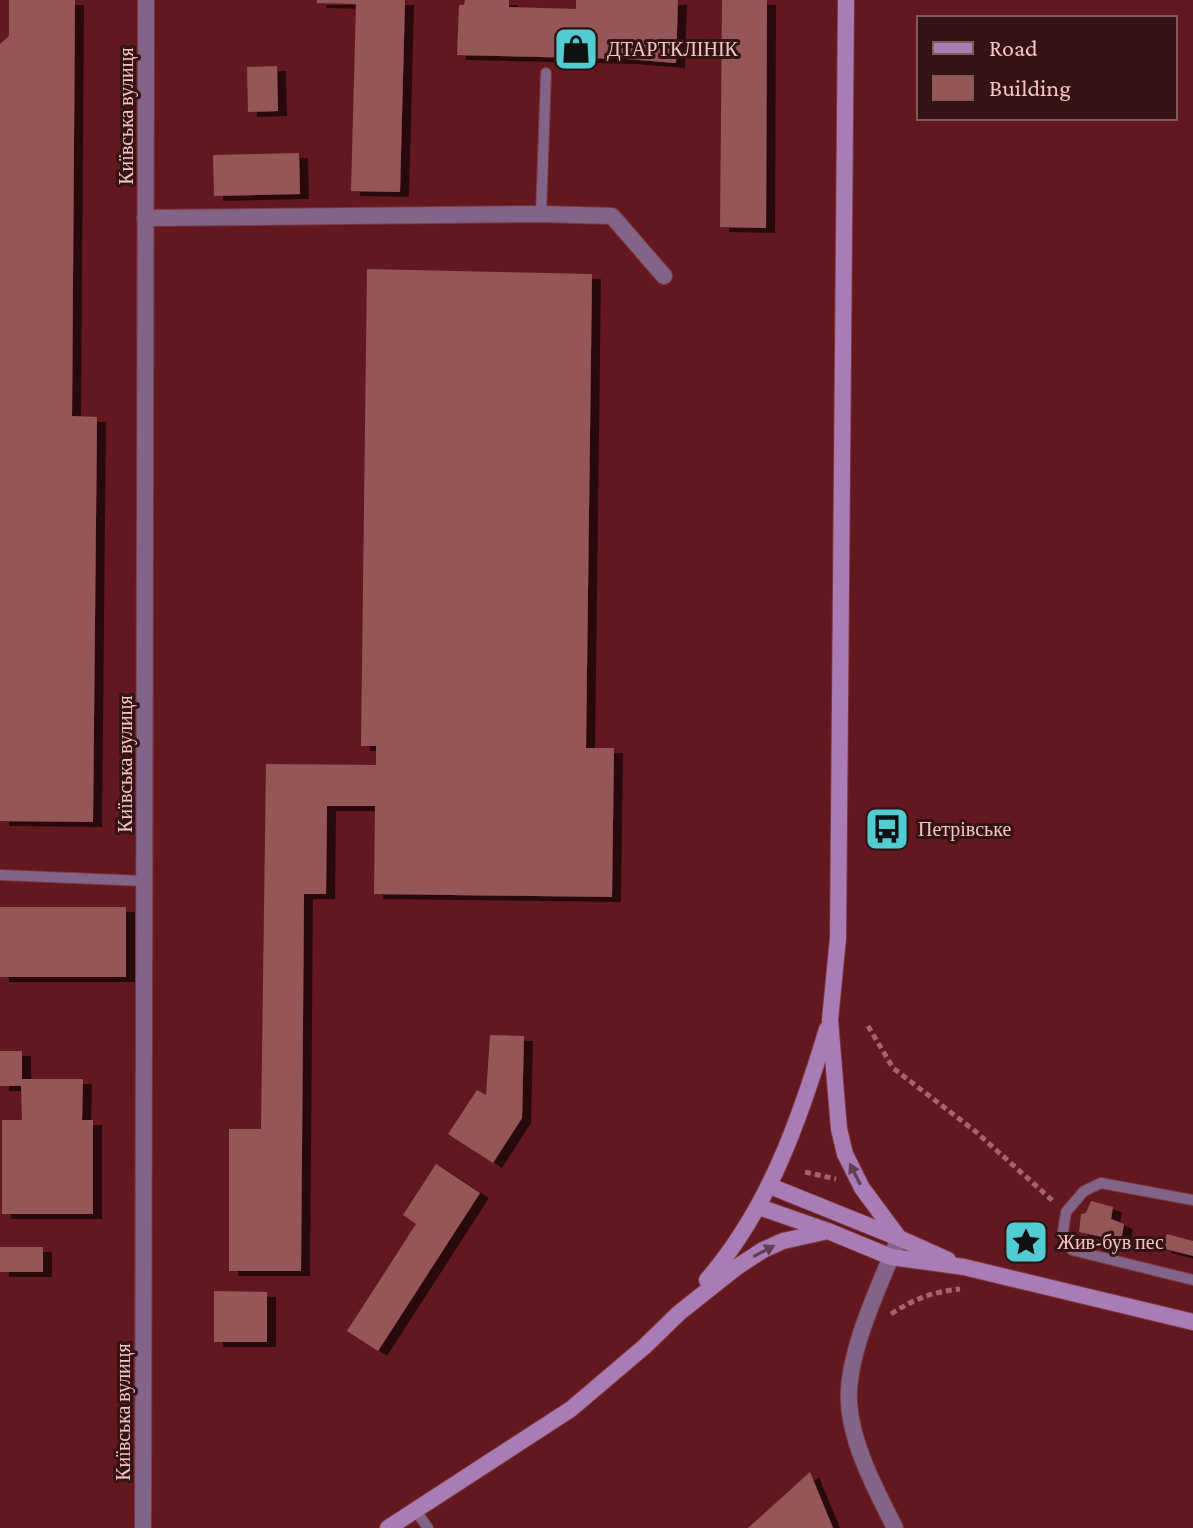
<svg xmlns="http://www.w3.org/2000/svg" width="1193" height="1528" viewBox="0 0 1193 1528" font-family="'Crimson Pro',serif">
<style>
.building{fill:#945657;filter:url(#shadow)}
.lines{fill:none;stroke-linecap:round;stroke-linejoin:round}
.service-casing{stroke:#7d373e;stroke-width:12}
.minor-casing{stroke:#7d373e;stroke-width:18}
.secondary-casing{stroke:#7d373e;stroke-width:18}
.path{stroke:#a46569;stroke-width:5;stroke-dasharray:6 4;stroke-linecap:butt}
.service{stroke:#816488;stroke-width:10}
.minor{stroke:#816488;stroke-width:16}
.secondary{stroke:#a97cb5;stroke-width:16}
.oneway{fill:#633d54}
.labels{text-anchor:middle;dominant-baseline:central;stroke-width:6;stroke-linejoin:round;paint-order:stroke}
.poi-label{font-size:20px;fill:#f4c5c4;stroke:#341314;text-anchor:start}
.street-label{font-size:20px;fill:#f4c5c4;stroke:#341314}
</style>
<defs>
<filter id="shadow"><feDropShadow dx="9" dy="5" stdDeviation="0" flood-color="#0009"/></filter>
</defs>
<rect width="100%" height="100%" fill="#631820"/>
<path class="building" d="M9,0H75L72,416L97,417L93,822L0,821V44L9,36Z
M317,0H405L400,192L351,191L356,4L317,3Z
M465,0H509V7L576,9V0H678L676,63L627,59L457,55L459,5H464Z
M722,0H767L766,228L720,227Z
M277,66L278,111L248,112L247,67Z
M299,153L300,194L214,196L213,155Z
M367,269L592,274L586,748H614L612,897L374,894L375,806H327L326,894H304L301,1271H229V1129H261L266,764L376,765V746H361Z
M0,907H126V977H0Z
M490,1035L524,1036L522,1118L493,1163L448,1134L477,1090L486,1095Z
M0,1051H22V1079H83L82,1120H93V1214H2V1120H22L21,1086H0Z
M436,1164L480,1193L378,1351L347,1331L416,1224L403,1215Z
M1091,1201L1113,1207L1111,1219L1124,1224L1121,1241L1079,1232L1081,1214L1086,1213Z
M1167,1234L1193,1241V1256L1162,1248Z
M0,1247H43V1272H0Z
M214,1291L267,1292V1342H214Z
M810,1472L833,1528H748Z"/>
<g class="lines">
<g class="service-casing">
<path id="service" d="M541,214L546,73
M0,875L145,881
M1193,1200L1101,1183L1084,1191L1066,1212L1063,1232L1072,1250L1193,1280
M415,1510L428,1528"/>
</g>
<g class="minor-casing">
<path id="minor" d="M145,218L541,214L612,216L664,276
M143,1528L146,0
M895,1528C876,1490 851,1444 849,1402C846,1354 881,1282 899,1238"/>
</g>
<g class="secondary-casing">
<path id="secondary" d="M846,0L838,938L830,1020L839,1129L845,1154L862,1188L899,1238
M770,1186L899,1238L948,1260
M759,1207L828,1231L891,1257L964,1267L1193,1322
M707,1280C769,1208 800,1119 827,1029
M388,1528L571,1409L644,1347L679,1313L737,1267L763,1250L783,1241L828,1231"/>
</g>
<path class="path" d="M868,1026L893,1068L975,1131L1053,1201
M805,1172L836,1179
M891,1314C914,1299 932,1292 960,1289"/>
<use href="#service" class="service"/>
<use href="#minor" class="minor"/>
<use href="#secondary" class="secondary"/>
</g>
<defs><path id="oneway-solid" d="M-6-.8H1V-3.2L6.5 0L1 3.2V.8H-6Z" transform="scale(2)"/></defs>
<g class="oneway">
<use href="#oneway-solid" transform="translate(855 1174) rotate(-117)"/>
<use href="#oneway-solid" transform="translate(764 1251) rotate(-28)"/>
</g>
<defs>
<g id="shop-square" transform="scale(2.3)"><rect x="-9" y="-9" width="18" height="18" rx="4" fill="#51ccd2" stroke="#341314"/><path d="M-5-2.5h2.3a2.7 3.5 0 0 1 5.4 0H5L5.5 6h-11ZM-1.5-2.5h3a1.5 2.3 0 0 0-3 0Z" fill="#111"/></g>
<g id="bus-square" transform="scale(2.3)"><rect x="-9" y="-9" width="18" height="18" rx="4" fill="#51ccd2" stroke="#341314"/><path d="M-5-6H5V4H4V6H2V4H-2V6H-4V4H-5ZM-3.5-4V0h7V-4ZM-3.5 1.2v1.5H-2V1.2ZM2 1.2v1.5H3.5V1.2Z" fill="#111"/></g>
<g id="sight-square" transform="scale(2.3)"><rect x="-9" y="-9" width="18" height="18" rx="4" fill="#51ccd2" stroke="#341314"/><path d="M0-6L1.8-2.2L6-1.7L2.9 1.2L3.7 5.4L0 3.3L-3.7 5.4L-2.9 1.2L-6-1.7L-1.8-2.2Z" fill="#111"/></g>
</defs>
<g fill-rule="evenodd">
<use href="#shop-square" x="576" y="49"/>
<use href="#bus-square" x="887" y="829"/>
<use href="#sight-square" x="1026" y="1242"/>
</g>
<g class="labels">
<g class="poi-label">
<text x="607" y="49">ДТАРТКЛІНІК</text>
<text x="918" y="829">Петрівське</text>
<text x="1057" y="1242">Жив-був пес</text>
</g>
<g class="street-label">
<text transform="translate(126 116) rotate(-90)">Київська вулиця</text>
<text transform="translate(125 764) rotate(-90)">Київська вулиця</text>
<text transform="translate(123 1412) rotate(-90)">Київська вулиця</text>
</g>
</g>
<rect x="917" y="16" width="260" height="104" fill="#341314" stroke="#815a5a" stroke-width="2"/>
<rect x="933" y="42" width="40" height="12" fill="#a97cb5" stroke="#815a5a" stroke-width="2"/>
<text x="989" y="56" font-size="24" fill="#f4c5c4">Road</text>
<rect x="933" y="76" width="40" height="24" fill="#945657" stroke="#815a5a" stroke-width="2"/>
<text x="989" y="96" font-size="24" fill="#f4c5c4">Building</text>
</svg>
